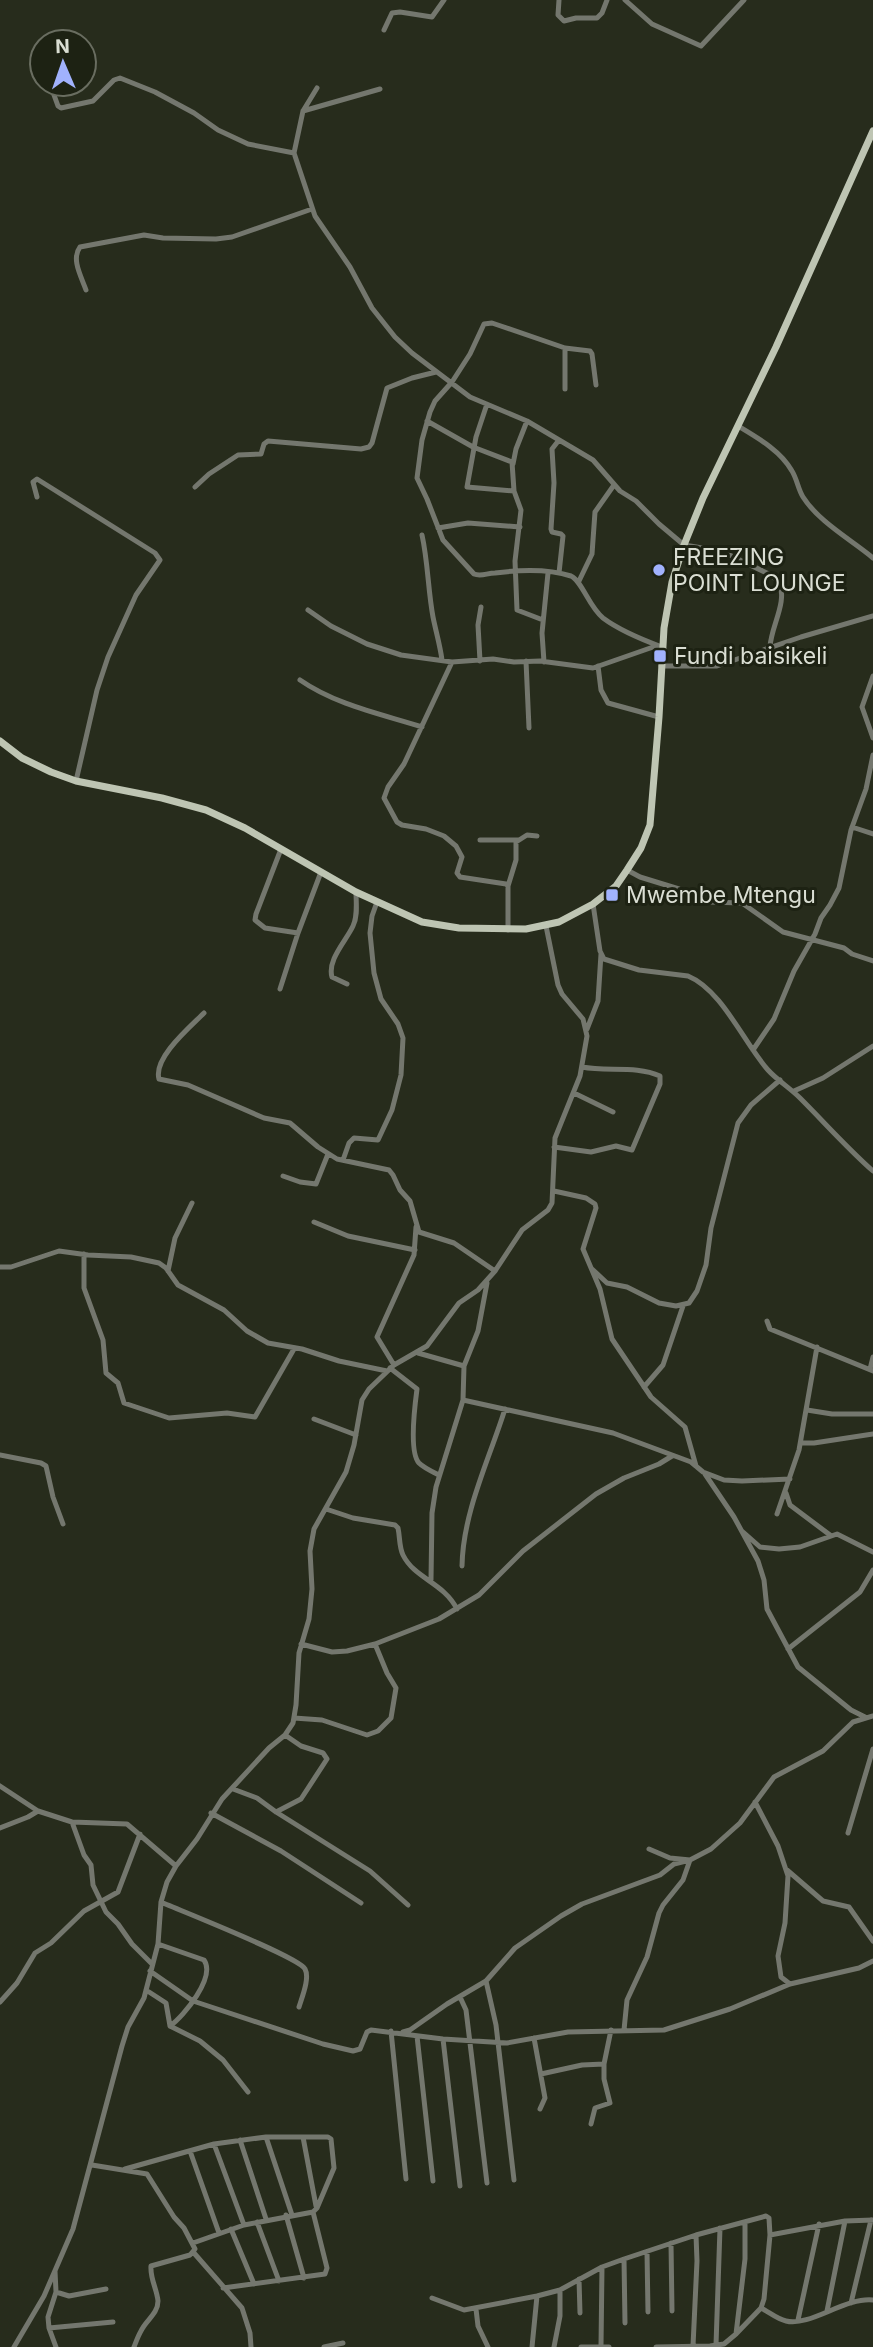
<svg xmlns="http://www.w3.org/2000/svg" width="873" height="2347" viewBox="0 0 873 2347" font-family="Inter,sans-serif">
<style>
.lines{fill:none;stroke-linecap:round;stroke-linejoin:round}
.minor{stroke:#74776e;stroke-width:5}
.major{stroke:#bec5b3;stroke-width:7}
.poi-dot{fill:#a1b2fd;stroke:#1d2213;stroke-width:2.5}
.labels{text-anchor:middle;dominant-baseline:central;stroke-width:6;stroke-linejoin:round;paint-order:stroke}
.poi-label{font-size:23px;fill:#daded3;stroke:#1d2213;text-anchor:start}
</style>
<rect width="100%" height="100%" fill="#272c1c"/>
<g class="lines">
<path class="minor" d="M559,0L558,15L564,21L576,18H597L602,13L607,0
M625,0L652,24L701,46L744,0
M384,30L392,13L400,12L432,17L444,0
M50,84L58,106L61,108L93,101L114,80L120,78L155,92L194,113L218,130L248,144L294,153L315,216L350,267L372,308L395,337L412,353L470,397L527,421L593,460L620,491L636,501L659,524L684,545L721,551L771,575L779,582C788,602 771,626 770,647
M303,111L380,89
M294,153L303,111L317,88
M86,290C81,276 71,259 80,247L144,235L163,238L216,239L232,237L312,209
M596,385L592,354L590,351L565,348L492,323L484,324L470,354L452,382L435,401L430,412L422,440L417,478L427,499L443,540L474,574C481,577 487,573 495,573C518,570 549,569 571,576C582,581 589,607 603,618C619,630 643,640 662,647
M565,389V348
M487,404L476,437L467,487L514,491
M427,421L473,447L512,462L514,491L521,510L515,561L517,610L543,620
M738,426C758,438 781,451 792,471C797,479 798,489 803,497C819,522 850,539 873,558
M559,440L552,449L554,483L551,529L552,532L561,534L563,536L559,573
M513,464L516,449L527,421
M195,487L209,474L238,455L261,454L264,444L268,441L361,449L369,447L372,443L387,388L412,378L436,372
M37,497L33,482L37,479L155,553L160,560L136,595L108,657L97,690L76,781
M438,528L468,523L520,527
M422,535C428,562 428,590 433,617C436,632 440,645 442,660
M579,581L592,554L595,512L614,485
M308,610L331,626L367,644L401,655L452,662L493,659L514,662L540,661L593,668L656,646
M480,661L478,625L481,607
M526,661L529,728
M452,662L404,764L388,787L384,798L397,822L402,825L426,829L444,836L456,846L462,857L457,873L460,877L506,884L508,886V930
M544,662L542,633L548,573
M598,666L601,690L608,703L659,717
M661,666H717L801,637L873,616
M873,676L862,707L873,738
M300,680C336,705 381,714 422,727
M852,827L873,834
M480,840H518
M281,849L256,914L255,920L265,928L298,933
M627,870L640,877L679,889L689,898L709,902L742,903L783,932L844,948L852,954L873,961
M508,886L516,860V842L527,835L537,836
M593,904L600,951L604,959L639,970L688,976C722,990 744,1043 768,1070C777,1080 790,1088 800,1098C825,1123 847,1148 873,1171
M347,984L332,977C327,960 346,941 353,926C358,916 356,903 356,892
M280,989L298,933L321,872
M204,1013C190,1027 153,1058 159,1079L188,1085L264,1118L290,1123L318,1147L337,1159L389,1170L393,1175L400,1190L410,1201L419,1232L454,1243L495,1271
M587,1029L598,1001L601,954
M753,1050L774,1019L794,971L815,934L821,918L830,905L839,888L851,830L866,789L873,755
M794,1091L823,1078L873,1046
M574,1093L613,1112
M554,1147L591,1152L616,1146L632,1150L660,1084V1076C636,1065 607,1072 582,1067
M343,1160L349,1143L354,1138L378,1140L392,1110L401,1075L403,1038L398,1024L381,999L374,973L370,933L372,916L377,902
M283,1176L300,1182L316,1184L328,1154
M554,1191L586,1198L595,1204L596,1208L583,1249L600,1289L612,1339L651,1397L685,1427L696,1466
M314,1222L348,1236L415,1250
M84,1254V1288L103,1340L106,1373L118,1383L124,1403L169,1418L227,1413L255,1417L294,1349
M0,1267H11L59,1251L88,1255L131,1257L159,1263L166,1268L178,1285L224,1310L247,1331L268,1343L302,1349L339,1361L387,1371
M592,1269L607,1283L627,1287L659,1303L676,1306L689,1303L697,1291L706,1265L711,1228L738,1123L751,1105L780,1080
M168,1271L175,1238L192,1203
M767,1321L770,1329L873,1371
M418,1353L464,1366
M394,1365L377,1337L414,1255L416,1227
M390,1368L417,1389C415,1404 409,1452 419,1463C424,1468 433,1472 439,1475
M870,1369L873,1357
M644,1387L663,1365L683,1306
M463,1400L613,1433L691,1462L703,1472L724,1480L742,1481L790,1479
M807,1410L832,1414H873
M314,1419L356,1435
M801,1443H814L873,1434
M0,1455L41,1463L46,1466L53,1497L63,1524
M705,1474L734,1517L758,1561L764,1580L767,1609L798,1667L851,1710L865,1717
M786,1493L790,1505L830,1535
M326,1509L353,1518L395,1525L398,1528C400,1537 399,1547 403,1555C415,1579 443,1582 457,1609
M777,1514L799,1450L817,1347
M743,1532L760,1547L779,1549L800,1547L837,1534L873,1552
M462,1566C463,1512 489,1460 505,1409
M431,1580L432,1513L436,1487L463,1400L464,1366L478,1331L487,1283
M301,1644L332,1652L347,1651L375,1644L439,1619L479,1595L523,1551L596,1494L624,1478L659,1464L672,1456
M788,1649L860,1592L873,1570
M294,1718L322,1720L367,1735L378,1731L391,1718L396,1688L387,1673L375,1644
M0,1786L38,1811L72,1822L127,1824L176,1866
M233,1789L257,1798L276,1812L370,1871L408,1905
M755,1802L778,1846L788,1876L785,1923L778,1956L781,1977L790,1984
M276,1812L301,1799L327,1759L323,1753L301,1746L285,1735
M211,1813L281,1851L361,1903
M72,1822L84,1855L91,1865L93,1885L106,1912L118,1924L132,1944L152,1964
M0,1828L28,1817L38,1811
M848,1833L873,1749
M787,1870L823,1901L849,1907L873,1941
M161,1902C181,1911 299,1957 305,1969C310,1978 302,1997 299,2007
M158,1944L204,1960C216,1977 184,2016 170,2026
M150,1971L193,2001L323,2044L353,2051L360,2049L367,2032L371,2030L443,2039L507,2043L568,2032L664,2030L730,2009L790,1984L859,1968L873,1961
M486,1981L496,2025L514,2180
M146,1990L166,2003L170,2026L200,2041L223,2060L248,2092
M460,1997L466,2010L487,2183
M0,2002L17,1983L35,1953L51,1943L84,1911L118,1892L140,1834
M624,2030L627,2000L647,1957L659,1913L663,1905L683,1880L690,1860L670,1858L649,1849
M391,2031L406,2179
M403,2032L410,2030L447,2004L486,1981L515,1948L561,1916L582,1904L660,1875L674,1864L690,1860L711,1849L740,1823L774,1777L823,1751L853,1722L873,1716
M417,2036L433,2181
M534,2038L545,2098L540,2109
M443,2039L460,2186
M541,2074L582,2065L604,2064
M591,2124L595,2108L610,2103L604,2079V2064L611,2030
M266,2137L292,2215
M303,2137L316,2206
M240,2140L266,2219
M214,2144L244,2225
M190,2151L219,2233
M92,2165L147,2174L174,2217L184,2228L195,2249L190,2255L151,2266C150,2279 157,2289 158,2301C158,2314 146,2320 141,2331C138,2336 136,2342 134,2347
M125,2169L214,2144L266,2137H328L331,2139L334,2168L317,2208L313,2212L244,2225L193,2243
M286,2215L304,2278
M257,2222L279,2281
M231,2229L254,2284
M671,2243L672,2311
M647,2252L648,2312
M194,2253L242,2308L250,2333L251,2347
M624,2259L625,2323
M55,2271L56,2292L48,2317L49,2328L56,2347
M579,2279L580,2313
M223,2288L325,2274L327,2268L313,2212
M56,2292L69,2296L106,2289
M432,2298L464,2310L537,2296L560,2290L602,2267L624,2259L696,2235L766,2216L769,2218L770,2235
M851,2303L871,2220
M761,2308C769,2312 777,2319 786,2321C810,2327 845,2297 873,2300
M476,2309L478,2326L488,2347
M827,2311L845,2221
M798,2320L819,2224
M49,2328L113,2322
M736,2334L745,2259V2222
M716,2345L720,2228
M601,2346L602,2267
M693,2346L697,2261L696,2235
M14,2347L44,2296L73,2229L122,2046L128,2027L144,1998L158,1944L161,1902L167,1882L176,1866L197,1839L222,1799L269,1748L285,1735L293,1723L296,1705L299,1653L309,1619L312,1589L310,1551L314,1529L346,1472L354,1445L362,1400L369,1389L394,1365L427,1346L459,1303L478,1290L495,1271L522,1230L548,1210L552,1203L555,1138L580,1076L587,1036L583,1019L562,994L558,985L546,926
M324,2347L343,2343
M532,2347L537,2296
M554,2347L560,2316V2290
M581,2347H609
M656,2347L710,2346L724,2344L736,2334L761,2308L764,2299L770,2235L845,2221L873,2220"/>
<path class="major" d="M0,741L22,758L51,772L76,781L162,798L206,810L245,828L356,892L422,922L459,928L526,929L559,922L593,904L616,886L627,870L641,848L650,825L659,717L664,628L672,582L684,545L703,498L776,347L873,131"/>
</g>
<g class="poi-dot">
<circle cx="659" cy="570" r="7"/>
<rect x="653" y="649" width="14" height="14" rx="3.5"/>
<rect x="605" y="888" width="14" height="14" rx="3.5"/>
</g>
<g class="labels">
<g class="poi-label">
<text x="673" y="557">FREEZING<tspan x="673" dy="26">POINT LOUNGE</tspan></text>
<text x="674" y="656">Fundi baisikeli</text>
<text x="626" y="895">Mwembe Mtengu</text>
</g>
</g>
<g transform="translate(63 63) rotate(358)"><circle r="33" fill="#1d2213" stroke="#696d60" stroke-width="2"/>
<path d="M0-5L12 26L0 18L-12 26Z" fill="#a1b2fd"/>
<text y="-10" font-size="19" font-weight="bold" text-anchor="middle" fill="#daded3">N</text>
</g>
</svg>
